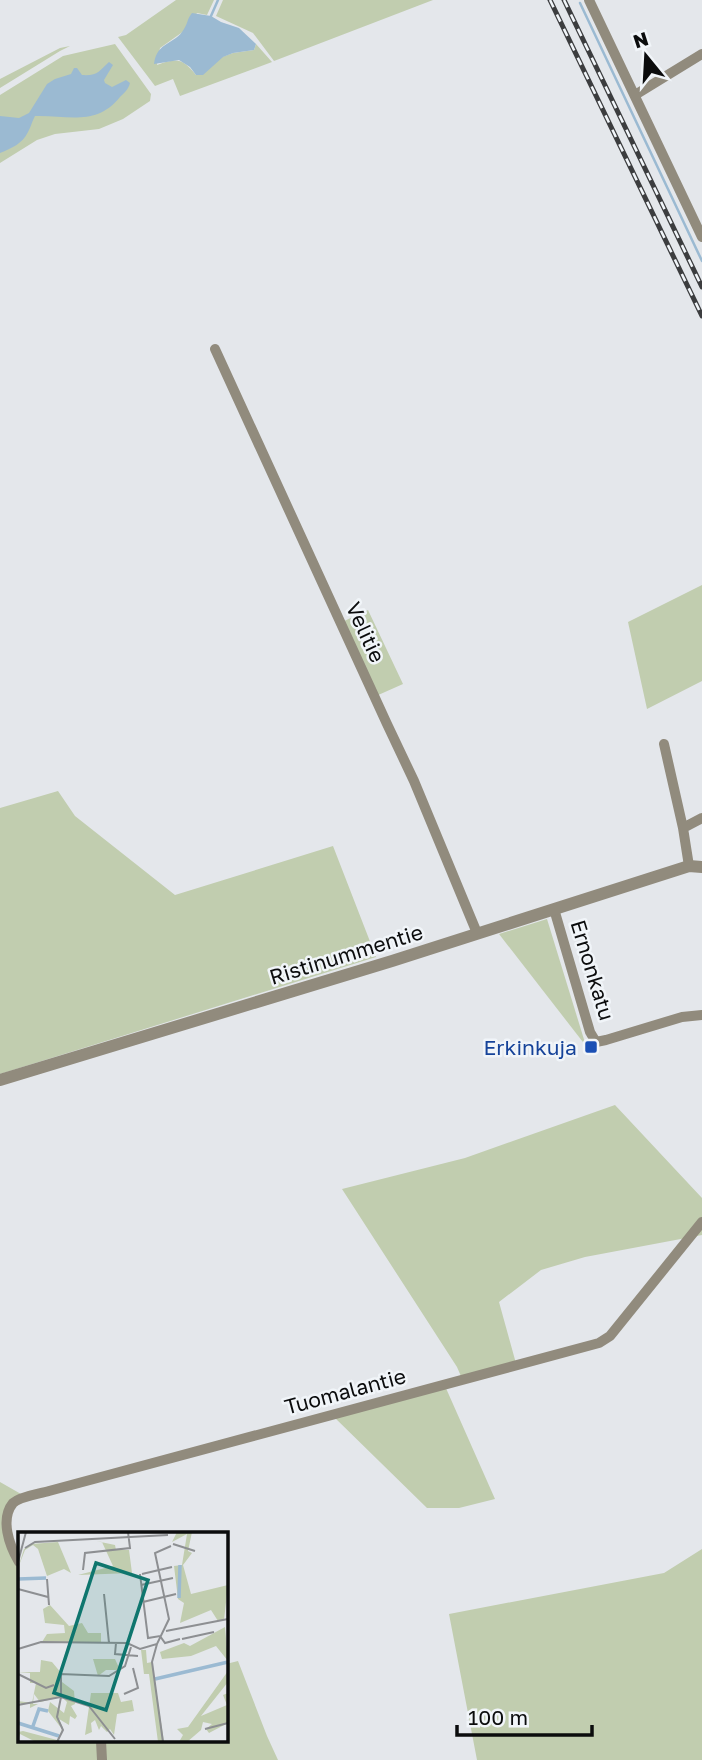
<svg xmlns="http://www.w3.org/2000/svg" width="702" height="1760" viewBox="0 0 702 1760" font-family="'Golos Text',sans-serif">
<style>
.green{fill:#c1cdaf}
.water{fill:#9bbad2}
.lines{fill:none;stroke-linecap:round;stroke-linejoin:round}
.stream{stroke:#9bbad2;stroke-width:2.5}
.minor{stroke:#918b7d;stroke-width:10}
.tertiary{stroke:#918b7d;stroke-width:12}
.rail-casing{stroke:#3c3d3f;stroke-width:5}
.rail{stroke:#f1f5f9;stroke-width:2.5;stroke-dasharray:8;stroke-linecap:butt}
.transit-dot{fill:#1a4fb4;stroke:#f1f5f9;stroke-width:2.5}
.labels{text-anchor:middle;dominant-baseline:central;stroke-width:5;stroke-linejoin:round;paint-order:stroke}
.street-label{font-size:21px;fill:#0b0c0d;stroke:#f1f5f9}
.transit-label{font-size:21px;fill:#164399;stroke:#f1f5f9;text-anchor:end}
.inset-river{fill:none;stroke:#9bbad2;stroke-width:3.5}
.inset-road{fill:none;stroke:#8d8f92;stroke-width:2}
.view{fill:#0f766e;fill-opacity:0.15;stroke:#0f766e;stroke-width:3.5}
.inset-edge{fill:none;stroke:#0b0c0d;stroke-width:3.5}
</style>
<rect width="100%" height="100%" fill="#e4e7eb"/>
<path class="green" d="M176,0H214L207,15L197,13L184,31L160,48L157,65C177,58 182,58 196,75L222,57L233,53L254,50L256,44L272,62L180,96L173,79L155,86L118,37L126,35Z
M223,0H433L274,61L253,33L216,16Z
M115,44L151,94L150,101L123,119L99,129L55,134L37,140L0,163V95L63,56Z
M70,46L60,51L0,88V79L60,48Z
M702,585V681L647,709L628,622Z
M368,610L403,684L376,696L342,622Z
M58,791L75,816L175,895L333,846L376,957L0,1074V808Z
M547,919L586,1046L499,934Z
M615,1105L702,1198V1235L585,1257L541,1270L499,1302L517,1367L463,1381L457,1367L342,1189L465,1158Z
M445,1386L495,1499L459,1508H427L333,1416Z
M0,1482L21,1494C5,1519 2,1526 19,1552V1741H226V1664L238,1661L267,1736L278,1760H0Z
M702,1549V1760H477L449,1614L664,1573Z"/>
<path class="water" d="M192,13L211,16L221,22L239,28L256,44L254,50L233,53L223,57L203,75H196L190,67L179,60L154,64C157,41 175,45 184,29C188,23 187,19 192,13Z
M109,62L113,65L104,80L105,83L112,87L126,80L130,83C128,90 125,92 120,97C96,127 67,115 35,116C32,121 31,127 28,132C22,144 12,148 0,153V116L19,118L29,113L47,84L55,79L71,74L74,68H77L82,75C98,76 99,71 109,62Z"/>
<g class="lines">
<path class="stream" d="M580,3L702,261
M211,16L218,0"/>
<path class="minor" d="M589,0L702,237
M635,95L702,54
M215,349L387,724L414,781L477,933
M664,744L683,828L689,866
M683,828L702,818
M554,909L590,1032L596,1042L606,1040L682,1017L702,1015
M19,1562C9,1545 0,1519 13,1503C21,1496 39,1494 49,1491L599,1343L610,1336L702,1222
M101,1741L102,1760"/>
<path class="tertiary" d="M0,1080L392,961L689,866L702,867"/>
<g class="rail-casing">
<path id="rail" d="M550,0L702,316
M564,0L702,287"/>
</g>
<use href="#rail" class="rail"/>
</g>
<rect class="transit-dot" x="584" y="1040" width="14" height="14" rx="3.5"/>
<g class="labels">
<g class="street-label">
<text transform="translate(366 632) rotate(65)">Velitie</text>
<text transform="translate(346 954) rotate(-17)">Ristinummentie</text>
<text transform="translate(593 970) rotate(73)">Ernonkatu</text>
<text transform="translate(345 1391) rotate(-15)">Tuomalantie</text>
</g>
<g class="transit-label">
<text x="577" y="1047">Erkinkuja</text>
</g>
</g>
<g transform="translate(18 1532)">
<rect width="210" height="210" fill="#e4e7eb"/>
<path d="M159,0H174L170,19L174,21L165,33L173,62L210,53L206,88L200,89L193,78L162,91L166,71L160,67L156,34L164,33L169,2L154,10ZM78,9L97,13L98,18H111L114,41L60,43L95,34L84,10ZM40,10L53,41L46,37L29,44L20,17L15,13L7,18L0,36L6,17L13,12ZM32,73L51,94L64,91L70,101H83V111L24,110L29,102L47,101L46,93L27,91L25,77ZM207,95L210,129L198,114L173,124L144,127L142,120L166,111L172,114ZM123,118H128L129,131L134,130L146,210H140L131,142H126ZM75,127H97L102,138H88L80,144ZM23,128L34,130L44,142V150L56,159L57,172L53,174L59,184L57,187L52,184L51,193L41,187L45,196L40,210H18L2,202L0,208V200L5,199L39,208L41,204L0,190L42,203L44,197L30,179L32,170L46,181L49,170L44,165L22,170L16,162L15,172H20L12,176V172H3L0,169L14,171L18,151H12V141L0,140H22ZM210,139V150L183,184L209,173L205,163L210,161V191L191,201L188,197L194,192L185,190L183,198L169,210H161L165,203L159,197L170,195ZM73,161H100L103,170L114,168L116,179L99,182L96,203L92,197L89,200L83,194L81,198L77,188L73,191L74,200L67,203Z" fill="#c1cdaf"/>
<path class="inset-river" d="M0,47L28,46M161,66L162,33M137,147L210,130M0,191L41,204M15,194L21,177L30,179"/>
<path class="inset-road" d="M155,12L177,19M7,16L17,10L150,3M0,30L8,0M65,38L67,21L112,16L110,0M122,42L130,106L142,104L147,111L162,107M124,42L154,35M29,47L31,73M123,53L155,46M0,57L30,65M86,62L91,111M125,70L158,62M148,99L210,87M164,107L196,100M98,111L97,122L120,124M139,112L134,130L145,210M0,117L23,110L109,111L122,117L139,112L151,87L137,21L153,14M0,142L28,156L36,153M106,162L120,156L115,136M0,173L43,165V142L91,144L107,134L113,115M187,197L210,191M39,210L45,198L39,185L43,165L71,174L97,207"/>
<path class="view" d="M78,31L130,48L88,178L36,161Z"/>
<rect width="210" height="210" class="inset-edge"/>
</g>
<g transform="translate(646 56) rotate(342)" stroke="#f1f5f9" stroke-width="5" paint-order="stroke">
<path d="M0-5L12 26L0 18L-12 26Z" fill="#0b0c0d"/>
<text y="-10" font-size="19" font-weight="bold" text-anchor="middle" fill="#0b0c0d">N</text>
</g>
<path d="M457 1725v10h135v-10" fill="none" stroke="#0b0c0d" stroke-width="3.5"/>
<text x="468" y="1725" font-size="21" fill="#0b0c0d" stroke="#f1f5f9" stroke-width="5" paint-order="stroke">100 m</text>
</svg>
